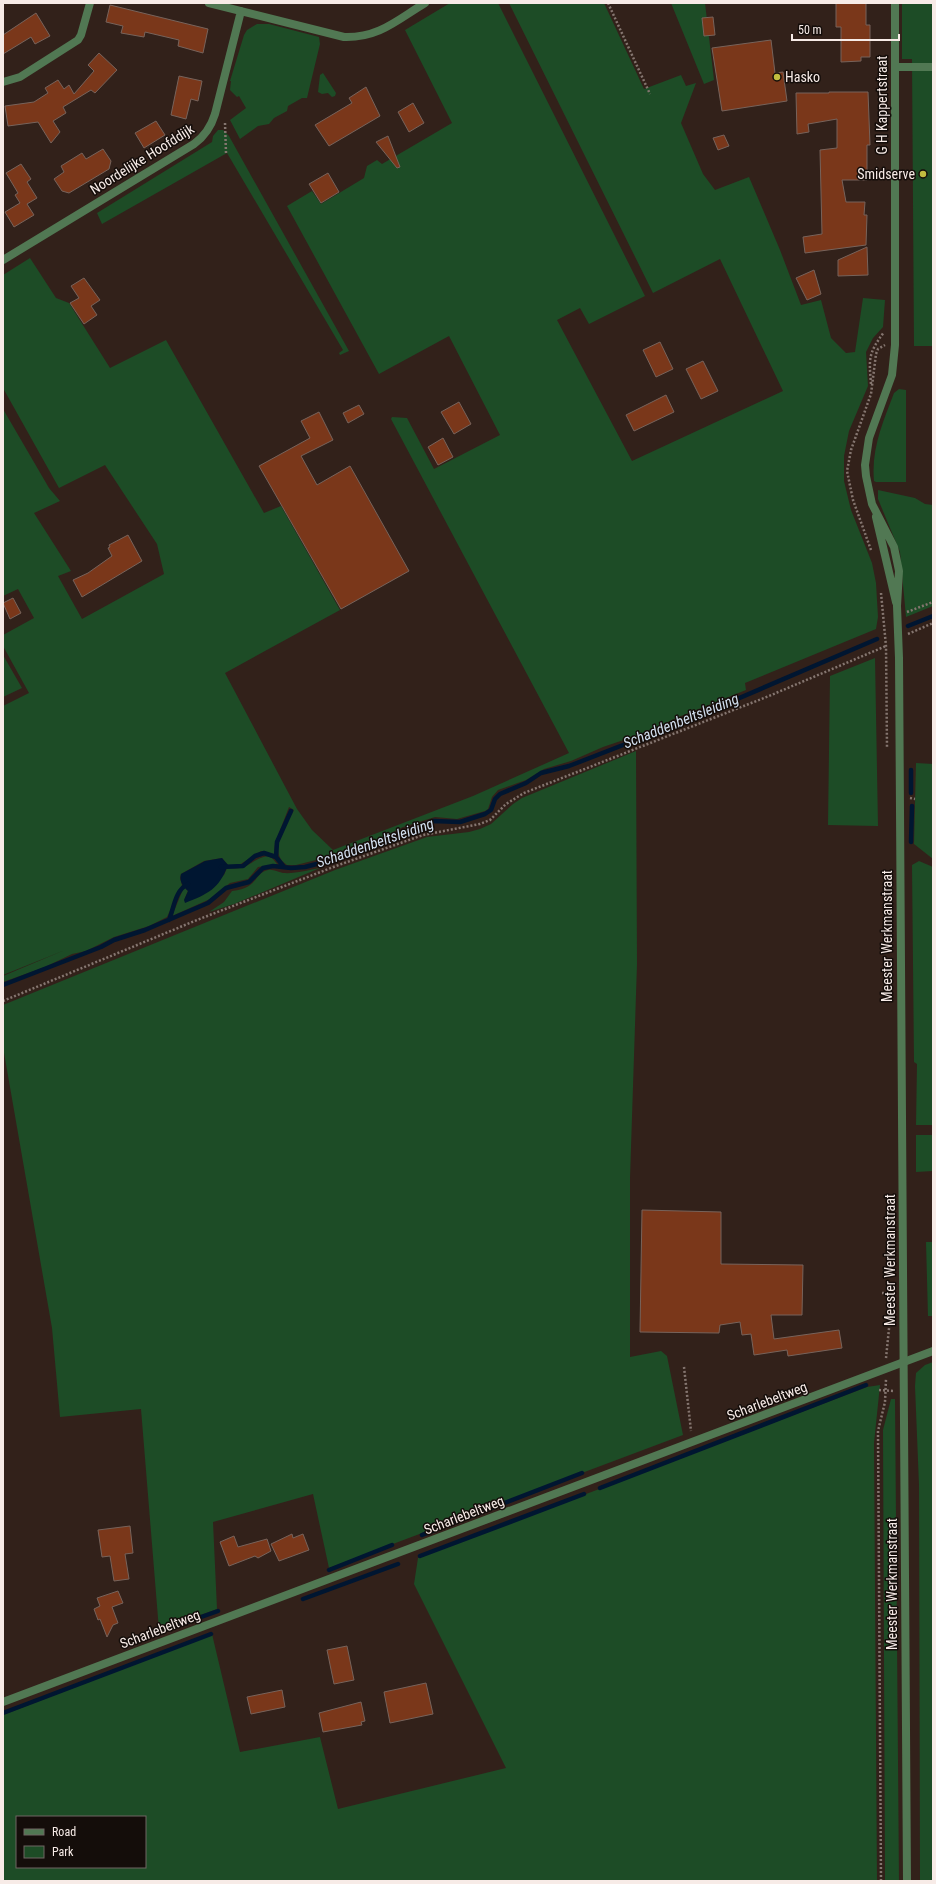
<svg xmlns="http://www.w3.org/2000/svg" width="936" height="1884" viewBox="0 0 936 1884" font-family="'Roboto Condensed',sans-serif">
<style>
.green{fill:#1d4c26;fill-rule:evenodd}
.water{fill:#001631}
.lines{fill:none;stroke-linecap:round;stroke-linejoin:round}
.stream{stroke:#001631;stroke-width:4.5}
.building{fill:#7a371a;stroke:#77635b}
.path{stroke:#857670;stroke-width:2.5;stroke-dasharray:2 2;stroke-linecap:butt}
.service{stroke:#517853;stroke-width:8}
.minor{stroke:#517853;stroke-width:8}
.tertiary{stroke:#517853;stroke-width:8}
.poi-dot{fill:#c2bd3f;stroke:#140d0a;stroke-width:1.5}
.labels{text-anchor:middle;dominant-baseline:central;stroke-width:3;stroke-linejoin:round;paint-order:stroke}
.poi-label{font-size:14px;fill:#f7ebe7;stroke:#140d0a;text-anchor:start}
.street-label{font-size:14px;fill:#f7ebe7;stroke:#140d0a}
.water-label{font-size:15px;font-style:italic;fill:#d2dfef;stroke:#140d0a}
</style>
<rect width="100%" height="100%" fill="#32211a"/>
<path class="green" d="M450,3H498L645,296L589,324L580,308L557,320L632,461L783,391L720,259L653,293L509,3H604L644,89L681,75L686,86L696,83L681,123L703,174L715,190L749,177L780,250L801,305L821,300L831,338L846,353L855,352L863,298L885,300L883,327L873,338L866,352L868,386L849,431L844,456V481L851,510L872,563L876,583L878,617L876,629L745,683L746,690L676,718L650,731L603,747L571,761L544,769L526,780L498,790L492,797L488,809L485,811L457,819L435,817L403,827L379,839L368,841L324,858L296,865H287C267,852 286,826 294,810L289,807L275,843L274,854L261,851L239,865H228L222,858L204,861L181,874L180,878L182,885L167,917L149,926L114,937L86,951L72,954L45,967L3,982V976L65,950L3,975V706L29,693L3,646V635L34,618L18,589L3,596V409L49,488L60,501L34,513L71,571L58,576L82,619L164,574L157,544L105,465L59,488L3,388V275L30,258L56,298L69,303L110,368L166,340L264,513L281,506L340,610L225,673L297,809L312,830L333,850L473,796L569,753L391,419L392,417L407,418L434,469L500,435L449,336L379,374L287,206L312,191L321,204L364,178L367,166L377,160L382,164L452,123L405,30Z
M671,3H705L714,80L704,84Z
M902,3H933V346H914L912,59H902Z
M257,24H269L319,37L320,44L307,98H302L288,106L287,111L274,118L269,124L258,126L240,139L230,120L246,108L239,96L237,97L230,90L231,81H230L244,35L247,30Z
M323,73L336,93L335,96L332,97L328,93L322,94L318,92L320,75Z
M218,130H223L229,136L349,351L340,355L339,353L343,350L227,153L102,224L97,213L212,142L213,136Z
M899,389L906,390V482H876L874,481C871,449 883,422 894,393Z
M878,490L915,498L925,504L933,505V606L906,617L900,552L878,499Z
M3,655L22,688L3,697Z
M875,658L878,826L828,825L830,676Z
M636,751L637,964L630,1178V1357L661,1351L667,1356L683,1435L329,1568L313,1494L213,1522L217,1609L159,1630L141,1409L60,1417L52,1328L3,1047V1005L335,870L427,837L469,832L480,829L491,824L513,804L522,798Z
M916,763L933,764V859L914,844Z
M268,856L273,859L277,864L258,867L248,879L230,883L210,899L172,916L184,887L188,891L184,900L224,875L227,868C251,871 249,859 268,856Z
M919,861L933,867V1125H916L917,1064L914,1062L912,865Z
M320,868L234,904L209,912L224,902L232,891C258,889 254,873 268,870C274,869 277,872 283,873C295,874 308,870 320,868Z
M916,1135H933V1171L916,1172Z
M926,1242H933V1316H928Z
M933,1362V1881H920L919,1485L915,1386L916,1373L925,1365Z
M880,1385L874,1443L877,1881H3V1715L212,1634L240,1752L320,1737L338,1809L506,1768L414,1584L418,1558L867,1387ZM17,1817H145V1867H17Z
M891,1399H895L899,1881H885L883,1430Z"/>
<path class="water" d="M222,858L228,865C219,889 208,894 185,903L184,900L188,891C183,886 179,882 181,874L205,861Z"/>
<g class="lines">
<path class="stream" d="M908,626L933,616
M911,793V770
M911,842L912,806
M276,857L277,842L291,811
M221,867L243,866L255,856L264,853L276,857L284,867
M169,920C174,908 175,890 188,884
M3,985L101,947L114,940L145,930L208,903L226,888L249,882L263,868L273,866L291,868L305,867L328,861L433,821L460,822L485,814L491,810L495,799L500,794L526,783L541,773L569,766L695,717L877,639
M600,1488L866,1385
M422,1535L582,1473
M420,1556L584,1494
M329,1570L392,1545
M303,1599L398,1564
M159,1632L218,1611
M3,1713L211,1634"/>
</g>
<path class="building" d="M836,3H866V25H870V57H861V61L841,62V27H836Z
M110,5L208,29L203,53L178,46L179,40L145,32L144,37L121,33L123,26L106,22Z
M36,13L50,36L35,44L31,37L3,54V35Z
M713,17L715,35L704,36L702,18Z
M771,40L775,73L783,72L787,101L722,111L712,48Z
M99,53L117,70L95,93L91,90L63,107L66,113L53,121L60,132L51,143L38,122L8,126L5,106L34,102L48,93L45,88L58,80L64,89L69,85L74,94L94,71L88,65Z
M179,76L202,81L198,101L191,99L186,119L171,115Z
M366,87L380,116L329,146L315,125L352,103L349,98Z
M829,92H868L870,145H867V180H842L846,202H865L864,215H867L866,245L805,253L803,237L822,234L820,150L837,148V119L808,124L809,132L797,134L796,93H829Z
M413,103L424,123L409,132L398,112Z
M156,121L165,135L144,148L135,133Z
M724,135L729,146L718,150L713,138Z
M388,136L400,167L397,168L376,142Z
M103,149L111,161L109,169L69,193L62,191L54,179L64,172L61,166L82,153L86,159Z
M21,164L31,179L27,182L37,198L27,204L34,215L14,227L5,212L20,203L15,195L18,193L6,173Z
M328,173L339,192L321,203L309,184Z
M867,247L868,275L838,276V260Z
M814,270L821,294L807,300L796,278Z
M84,278L100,300L91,306L97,315L84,324L70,303L79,298L71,286Z
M660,342L673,369L656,377L643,350Z
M703,361L718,391L701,399L686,369Z
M666,395L674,412L634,431L626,415Z
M459,402L471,424L454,434L441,412Z
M359,405L364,414L348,423L343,413Z
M319,412L333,440L301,456L317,485L350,466L409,571L341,609L259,466L310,438L301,421Z
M443,438L453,457L438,465L428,447Z
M128,535L142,561L82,597L73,580L88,573L112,556L108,548L110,547L109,545Z
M13,598L21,613L10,619L3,603Z
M642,1210L721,1212V1264L803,1265L802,1315H771L774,1339L839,1330L842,1348L788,1356L787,1350L754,1355L751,1334L742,1335L740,1322L720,1325L719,1333L640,1332Z
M130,1526L133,1553L125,1554L129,1579L114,1581L110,1556L102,1557L98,1530Z
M292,1534L293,1538L303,1534L309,1550L279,1561L271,1544Z
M234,1536L238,1547L267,1539L271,1551L258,1558L255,1556L229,1566L220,1542Z
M118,1591L123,1603L112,1607L118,1623L113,1625L107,1637L100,1619L98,1620L94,1609L100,1606L97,1598Z
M347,1646L354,1680L334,1684L327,1650Z
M426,1683L433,1714L390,1723L384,1692Z
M282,1690L285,1707L251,1714L247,1697Z
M361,1702L365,1721L361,1722L362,1725L323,1732L319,1713Z"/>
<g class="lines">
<path class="path" d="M608,3L650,94
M225,123L226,153
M871,384C869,358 868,354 884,332
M871,550L853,500L847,471L851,450L871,394L876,354L878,349L885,345
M881,593L886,646L887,748
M907,612L933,602
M908,634L933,623
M910,798L915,799
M3,1001L197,920L336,866L423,835L480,824L490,820L506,804L524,793L769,696L886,646
M882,1293H892
M886,1358L891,1309
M684,1367L691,1431
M879,1390L894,1391
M881,1881L878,1431L885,1402L886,1379"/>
<path class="service" d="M895,67H933"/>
<path class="minor" d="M209,3L344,37C379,38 397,20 425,3
M3,82L20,77L78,40L81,35L90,3
M3,260L194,144C205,136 211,127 215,114L241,11
M3,1702L933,1351"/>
<path class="tertiary" d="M895,3V345L892,375L869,438L865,465L866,476L872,504L894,547L899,571L897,606L899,658L907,1881
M876,517L896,602"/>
</g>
<g class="poi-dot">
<circle cx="777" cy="77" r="4"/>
<circle cx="923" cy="174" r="4"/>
</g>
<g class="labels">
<g class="poi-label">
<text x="785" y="77">Hasko</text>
<text x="915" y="174" text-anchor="end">Smidserve</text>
</g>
<g class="street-label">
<text transform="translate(882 105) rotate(-90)">G H Kappertstraat</text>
<text transform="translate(142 159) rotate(-32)">Noordelijke Hoofddijk</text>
<text transform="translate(887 936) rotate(-90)">Meester Werkmanstraat</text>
<text transform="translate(890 1260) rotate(-90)">Meester Werkmanstraat</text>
<text transform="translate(767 1401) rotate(-21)">Scharlebeltweg</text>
<text transform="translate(464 1515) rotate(-21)">Scharlebeltweg</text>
<text transform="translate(892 1584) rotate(-90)">Meester Werkmanstraat</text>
<text transform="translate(160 1629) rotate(-21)">Scharlebeltweg</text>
</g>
<g class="water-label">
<text transform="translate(681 721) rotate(-22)">Schaddenbeltsleiding</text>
<text transform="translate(375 843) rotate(-19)">Schaddenbeltsleiding</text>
</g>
</g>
<rect width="936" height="1884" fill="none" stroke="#f7ebe7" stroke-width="8"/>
<rect x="16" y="1816" width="130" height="52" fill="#140d0a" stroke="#6f6662"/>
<rect x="24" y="1829" width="20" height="6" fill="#517853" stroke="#6f6662"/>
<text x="52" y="1836" font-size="12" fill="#f7ebe7">Road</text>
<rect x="24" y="1846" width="20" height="12" fill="#1d4c26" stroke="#6f6662"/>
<text x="52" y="1856" font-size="12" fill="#f7ebe7">Park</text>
<path d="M792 34v6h107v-6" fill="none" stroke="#f7ebe7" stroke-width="2"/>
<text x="798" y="34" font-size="12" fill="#f7ebe7" stroke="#140d0a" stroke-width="3" paint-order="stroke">50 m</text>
</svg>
